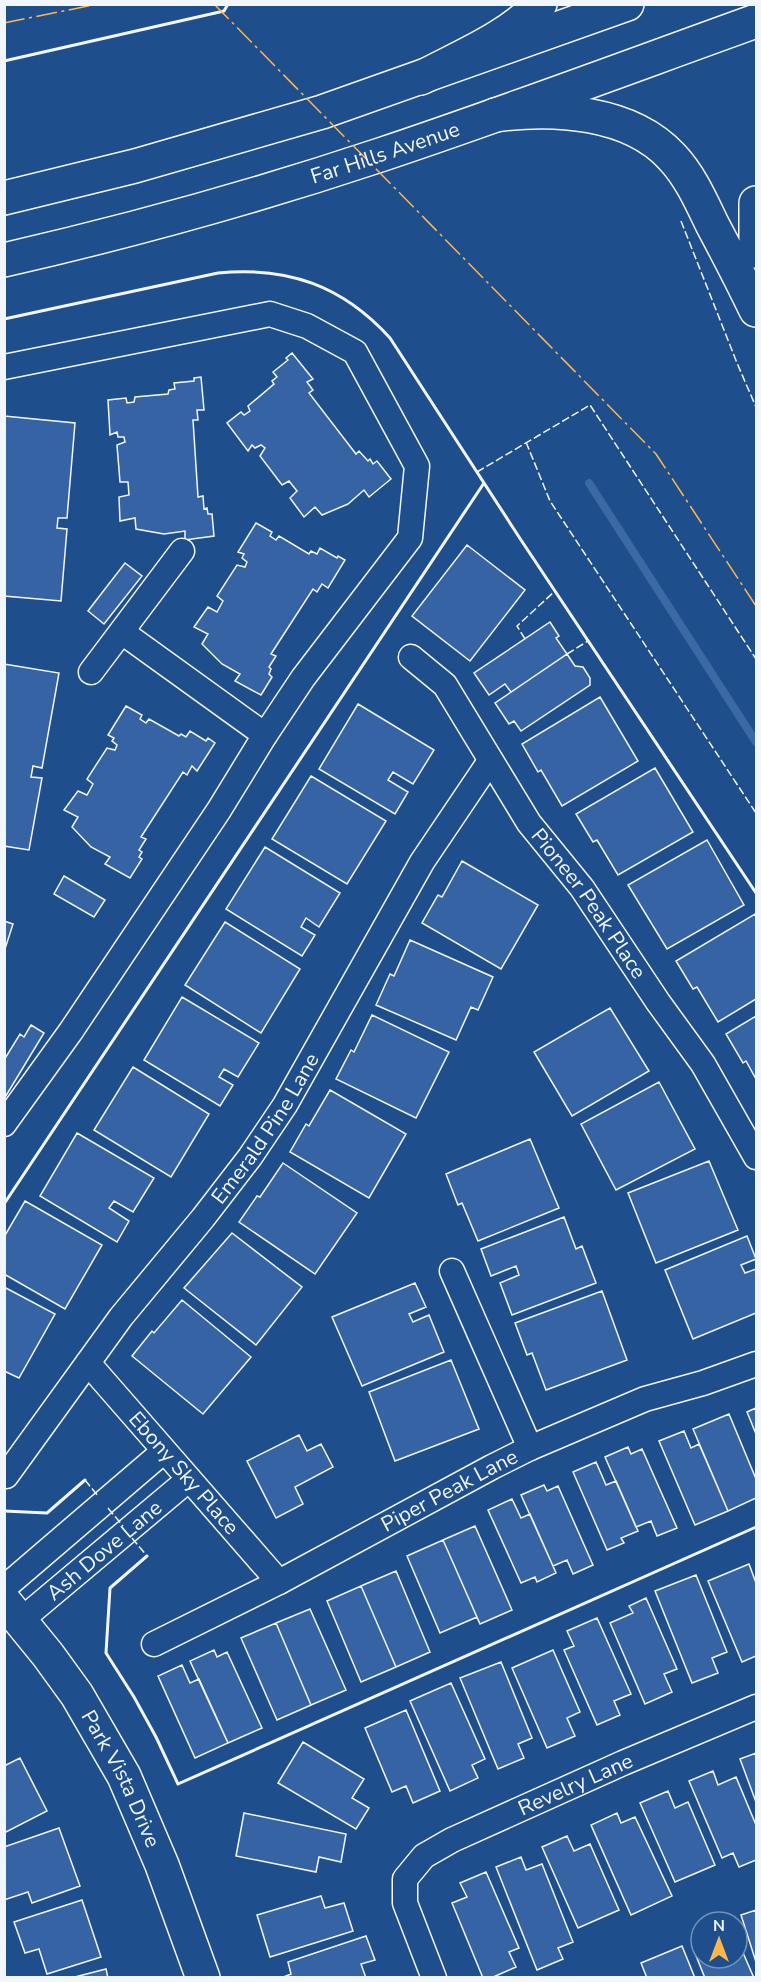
<svg xmlns="http://www.w3.org/2000/svg" width="761" height="1982" viewBox="0 0 761 1982" font-family="'Nunito Sans',sans-serif">
<style>
.lines{fill:none;stroke-linecap:round;stroke-linejoin:round}
.stream{stroke:#3b69a3;stroke-width:8}
.building{fill:#3563a3;stroke:#f2f6ff;stroke-width:1.5}
.street-casing{stroke:#f2f6ff;stroke-width:27}
.secondary-casing{stroke:#f2f6ff;stroke-width:36}
.highway-casing{stroke:#f2f6ff;stroke-width:36}
.street{stroke:#1f4e8c;stroke-width:24}
.secondary{stroke:#1f4e8c;stroke-width:33}
.highway{stroke:#1f4e8c;stroke-width:33}
.fence{stroke:#f2f6ff;stroke-width:1.5;stroke-dasharray:8 3;stroke-linecap:butt}
.wall{stroke:#f2f6ff;stroke-width:3}
.power{stroke:#ffb74d;stroke-width:1.5;stroke-dasharray:21 4.5 3 4.5;stroke-linecap:butt}
.labels{text-anchor:middle;dominant-baseline:central;stroke-width:4.5;stroke-linejoin:round;paint-order:stroke}
.street-label{font-size:21px;fill:#f2f6ff;stroke:#1f4e8c}
</style>
<rect width="100%" height="100%" fill="#1f4e8c"/>
<g class="lines">
<path class="stream" d="M589,483L756,742"/>
</g>
<path class="building" d="M292,353L313,379L307,382L313,390L309,393L356,454L359,451L368,461L370,459L373,464L377,461L391,479L369,497L364,490L348,504L322,515L315,507L304,517L290,498L297,491L289,481L282,485L260,456L265,448L261,445L255,448L252,445L248,451L227,423L241,412L244,415L250,411L248,406L274,384L272,381L277,377L273,372L288,360L286,358Z
M201,377L204,410H197L198,420H193L198,497L203,496L204,509L207,508L208,514H212L214,536L185,540V531L164,534L136,529L135,518L120,521L119,497L129,495L128,482H120L117,445L125,442L124,437H118L117,432L110,435L108,400L126,398L127,403L134,402L135,397L168,394L169,390L175,389L174,383L194,381V378Z
M4,416L75,423L67,518H58L57,528L67,529L61,601L4,596Z
M256,523L272,532L270,536L276,540L279,536L309,554L311,551L317,554L320,548L337,558L338,556L345,560L328,588L322,584L317,592L313,589L271,654L276,656L269,667L271,669L269,674L272,677L261,695L235,681L240,674L222,664L202,644L208,634L194,627L208,607L217,612L223,601L217,596L237,565L245,567L247,562L242,558L244,554L238,552Z
M467,545L525,590L470,661L412,616Z
M125,563L142,576L104,624L88,611Z
M550,622L559,636L556,638L567,654L511,692L505,684L489,695L474,673Z
M567,654L575,666L583,667L590,678V685L521,731L514,721L509,724L495,703Z
M4,664L59,673L42,768L33,766L31,777L42,778L29,850L4,846Z
M600,697L638,761L562,806L541,770L538,772L522,744Z
M358,704L434,750L413,784L393,772L388,780L408,792L395,814L319,769Z
M126,706L142,715L140,719L146,723L149,719L179,736L181,734L186,737L190,731L206,741L208,738L215,743L197,771L192,766L187,775L183,772L141,837L146,839L139,850L142,852L139,857L142,859L130,878L105,864L110,857L91,847L72,827L78,817L64,810L78,791L87,795L93,784L87,779L107,748L115,750L117,745L112,741L114,738L108,735Z
M655,768L693,832L618,875L597,840L593,842L576,814Z
M311,776L386,821L347,884L272,839Z
M707,840L744,905L667,949L628,885Z
M265,847L340,893L319,927L306,918L301,927L315,935L302,956L226,909Z
M462,861L538,905L501,969L422,923L438,895L442,897Z
M64,876L105,900L94,917L54,894Z
M755,914L756,917V999L718,1022L697,987L693,989L676,961Z
M4,921L13,924L4,952Z
M225,922L300,969L261,1033L185,985Z
M410,940L493,977L478,1010L471,1007L456,1040L376,1005L390,974L394,976Z
M182,997L259,1043L238,1077L224,1069L219,1077L233,1085L220,1106L144,1060Z
M610,1008L649,1071L572,1116L534,1052Z
M372,1015L449,1052L416,1118L336,1079L351,1050L354,1052Z
M756,1016V1079L746,1061L743,1063L726,1034Z
M31,1025L44,1033L4,1099V1060L20,1034L24,1037Z
M133,1067L209,1114L171,1177L94,1130Z
M659,1082L695,1149L616,1190L581,1124Z
M330,1090L406,1134L369,1198L290,1152L306,1124L309,1126Z
M77,1133L154,1178L133,1212L114,1201L109,1208L129,1221L117,1242L40,1196Z
M530,1139L559,1208L478,1241L462,1203L458,1205L446,1174Z
M709,1161L738,1230L656,1263L628,1193Z
M283,1163L357,1213L315,1274L239,1222L257,1196L260,1197Z
M25,1201L102,1245L65,1309L4,1274V1237Z
M564,1217L576,1249L582,1246L596,1283L512,1315L500,1283L519,1275L516,1266L491,1276L481,1249Z
M232,1233L302,1287L256,1345L184,1288Z
M747,1236L756,1259L741,1265L745,1273L756,1269V1313L693,1339L665,1270Z
M415,1283L426,1307L409,1314L413,1322L429,1315L444,1352L362,1386L332,1317Z
M4,1287L55,1314L19,1378L4,1371Z
M602,1291L627,1360L546,1390L532,1353L527,1355L515,1323Z
M182,1300L251,1357L203,1414L132,1356L152,1331L154,1333Z
M451,1360L479,1429L395,1461L369,1392Z
M756,1408V1434L747,1412Z
M729,1414L756,1479V1498L728,1511L693,1429Z
M684,1431L691,1448L699,1444L728,1511L695,1525L659,1441Z
M299,1435L307,1451L321,1444L333,1467L295,1487L303,1504L276,1518L247,1461Z
M628,1447L631,1454L642,1449L677,1528L657,1536L651,1521L636,1527L605,1457Z
M596,1462L606,1485L616,1481L638,1531L621,1538L624,1543L607,1550L573,1472Z
M544,1485L547,1491L558,1486L593,1565L573,1574L567,1560L553,1566L521,1495Z
M512,1499L521,1518L530,1514L556,1573L537,1582L535,1577L521,1583L488,1510Z
M475,1526L512,1610L480,1624L443,1540Z
M443,1540L477,1617L440,1633L407,1556Z
M749,1564L756,1583V1656L742,1662L708,1581Z
M396,1571L430,1652L396,1667L361,1586Z
M696,1575L727,1652L712,1658L718,1673L692,1683L655,1591Z
M361,1586L396,1667L361,1682L327,1601Z
M646,1598L677,1669L664,1674L672,1692L645,1704L610,1623L633,1613L629,1606Z
M310,1609L346,1690L311,1705L276,1623Z
M597,1618L631,1694L614,1701L620,1715L597,1725L564,1650L574,1646L567,1631Z
M276,1623L311,1705L277,1720L241,1638Z
M214,1650L217,1657L227,1652L262,1728L228,1743L190,1661Z
M553,1650L580,1712L567,1718L575,1736L547,1748L512,1668Z
M501,1662L532,1738L518,1744L524,1758L498,1769L460,1678Z
M182,1665L190,1683L199,1679L228,1743L195,1758L158,1676Z
M451,1683L485,1759L472,1765L478,1778L450,1791L410,1701Z
M406,1710L440,1791L413,1803L406,1786L392,1792L365,1728Z
M303,1742L364,1779L352,1798L369,1808L356,1829L278,1783Z
M756,1753V1802L740,1759Z
M20,1758L47,1811L4,1833V1766Z
M713,1771L718,1785L736,1777L756,1825V1860L739,1867L733,1853L722,1858L689,1781Z
M668,1791L675,1808L688,1802L715,1865L675,1882L640,1803Z
M244,1813L346,1834L341,1862L319,1857L316,1872L236,1856Z
M617,1813L621,1823L635,1817L672,1896L631,1915L591,1825Z
M59,1828L80,1886L32,1903L28,1892L4,1900V1847Z
M567,1836L574,1851L590,1844L619,1910L578,1928L542,1847Z
M521,1857L526,1870L542,1864L573,1942L558,1948L563,1959L537,1970L496,1867Z
M486,1872L519,1948L509,1952L516,1967L491,1978H483L452,1903L467,1897L460,1883Z
M321,1896L325,1908L344,1903L353,1931L270,1957L257,1915Z
M82,1900L101,1957L47,1974L39,1949L25,1953L14,1922Z
M756,1910V1962L741,1915Z
M726,1914L730,1922H707Z
M366,1936L375,1960L361,1964L366,1978H281L291,1974L288,1962Z
M737,1939L754,1978H705L692,1946L701,1943V1958H737Z
M682,1946L695,1978H647L641,1963Z
M106,1969L108,1978H71Z"/>
<g class="lines">
<g class="street-casing">
<g id="street">
<path d="M4,367L270,314L307,326L355,352L417,466L410,538L303,678L265,735L219,810L71,1031L4,1124"/>
<path d="M122,632L265,735"/>
<path id="s1" d="M411,657L445,685L529,823L582,888L658,1002L703,1064L756,1157"/>
<path d="M91,672L182,551"/>
<path d="M452,1271L530,1448"/>
<path id="s2" d="M88,1363L279,1582"/>
<path id="s3" d="M6,1476L121,1317L203,1218L250,1157L285,1105L422,862L490,761"/>
<path d="M4,1588L164,1451"/>
<path id="s4" d="M20,1621L188,1480"/>
<path id="s5" d="M154,1644L279,1582L492,1467L530,1448L645,1399L703,1383L756,1364"/>
<path id="s6" d="M434,1978L405,1903V1879L424,1856L452,1840L623,1763L756,1707"/>
</g>
</g>
<g class="secondary-casing">
<g id="secondary">
<path d="M4,198L135,166L322,112L627,4"/>
<path id="s7" d="M4,260C131,231 257,196 380,155C506,113 631,66 756,21"/>
<path id="s8" d="M4,1601L48,1655L77,1695L124,1776L162,1865L203,1978"/>
</g>
</g>
<g class="highway-casing">
<path id="highway" d="M421,78C462,56 508,38 540,4
M495,115C553,107 630,111 672,157C690,176 701,201 712,224C727,252 742,281 756,310
M756,203V251"/>
</g>
<use href="#street" class="street"/>
<use href="#secondary" class="secondary"/>
<use href="#highway" class="highway"/>
<path class="fence" d="M681,221L737,363L756,407
M526,442L550,501L756,813
M477,472L590,405L756,659
M525,639L517,626L555,591
M567,654L588,641
M85,1480L98,1496
M108,1508L123,1526
M132,1538L147,1556"/>
<path class="wall" d="M4,61L224,11L228,4
M4,319L218,273C288,266 343,286 390,338L521,540L756,893
M4,1204L484,483
M4,1511L47,1513L85,1480
M147,1556L110,1588L106,1653L134,1697L156,1737L178,1784L756,1527"/>
<path class="power" d="M214,4L656,454L756,606
M4,23L98,4"/>
</g>
<g class="labels">
<g class="street-label">
<text stroke="none"><textPath href="#s7" startOffset="396">Far Hills Avenue</textPath></text>
<text stroke="none"><textPath href="#s1" startOffset="306">Pioneer Peak Place</textPath></text>
<text stroke="none"><textPath href="#s3" startOffset="434">Emerald Pine Lane</textPath></text>
<text stroke="none"><textPath href="#s2" startOffset="146">Ebony Sky Place</textPath></text>
<text stroke="none"><textPath href="#s5" startOffset="333">Piper Peak Lane</textPath></text>
<text stroke="none"><textPath href="#s4" startOffset="110">Ash Dove Lane</textPath></text>
<text stroke="none"><textPath href="#s8" startOffset="214">Park Vista Drive</textPath></text>
<text stroke="none"><textPath href="#s6" startOffset="302">Revelry Lane</textPath></text>
</g>
</g>
<rect width="761" height="1982" fill="none" stroke="#f2f6ff" stroke-width="12"/>
<g transform="translate(719 1940)"><circle r="28" fill="#1f4e8c" stroke="#7391ba" stroke-width="1.5"/>
<path d="M0-4.5L10 22L0 15L-10 22Z" fill="#ffb74d"/>
<text y="-9" font-size="16" font-weight="bold" text-anchor="middle" fill="#f2f6ff">N</text>
</g>
</svg>
